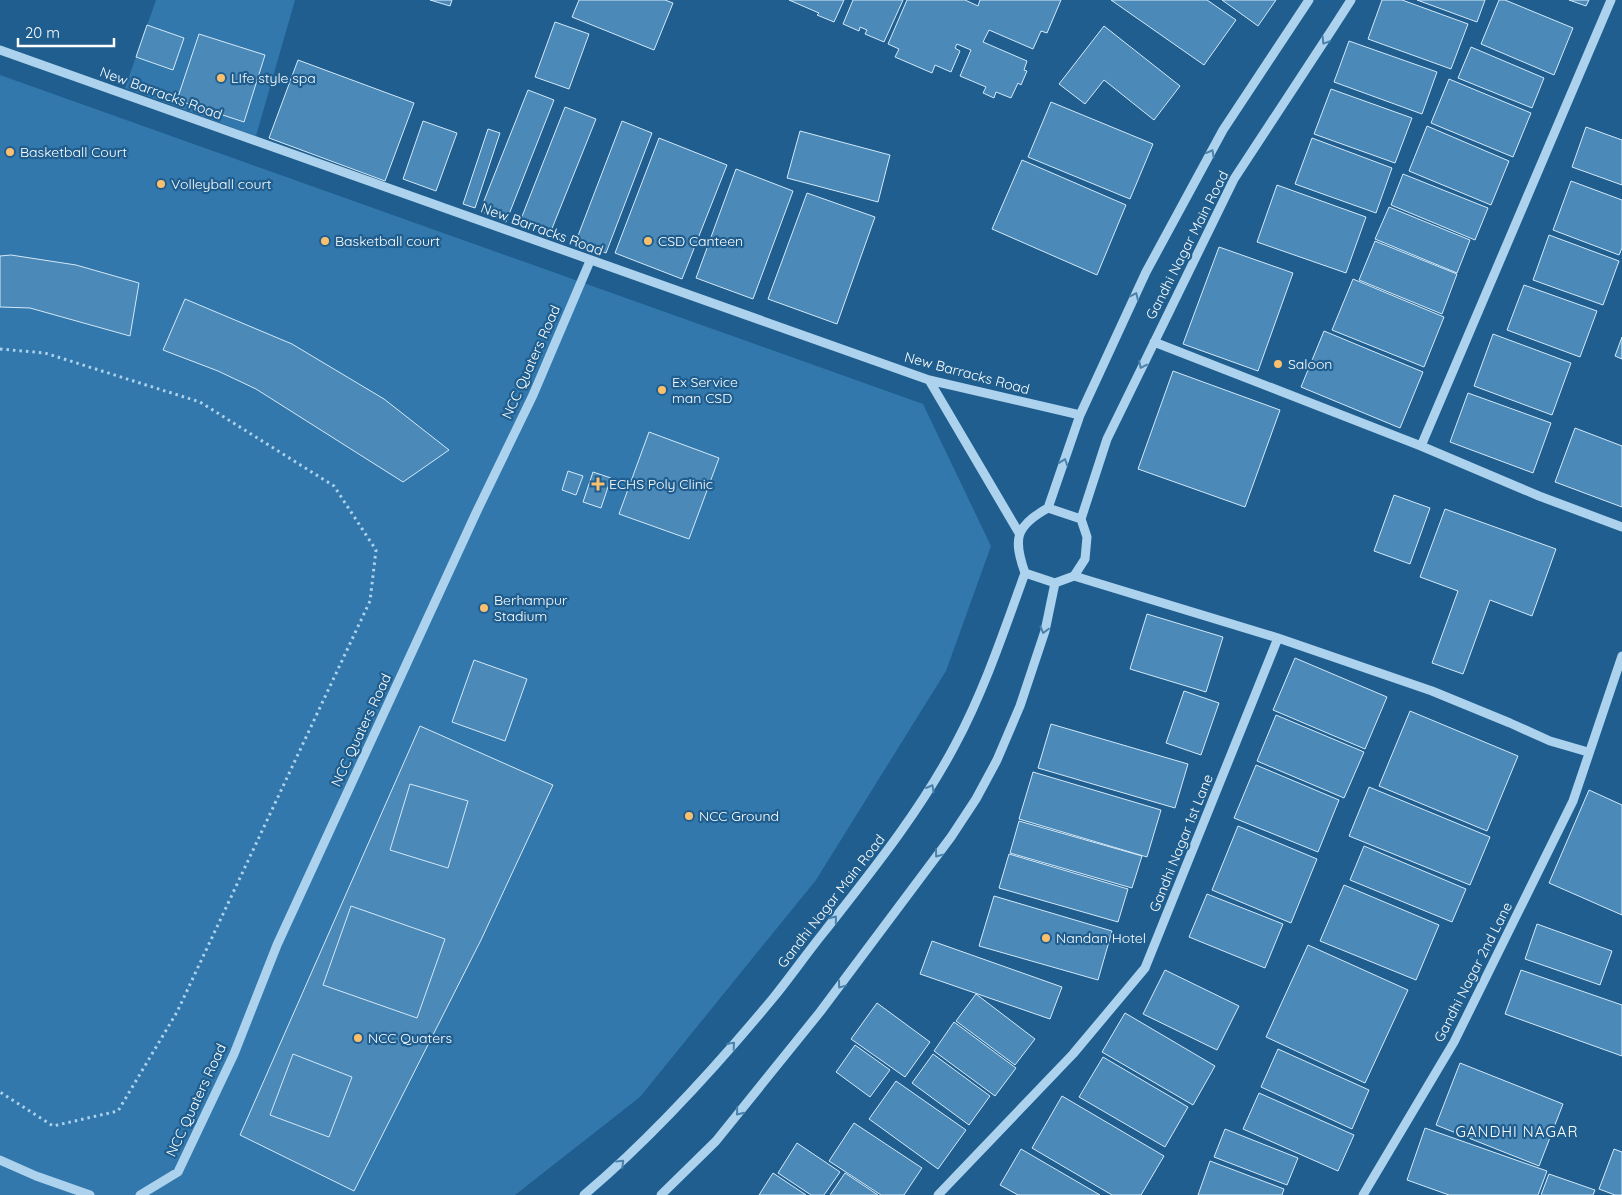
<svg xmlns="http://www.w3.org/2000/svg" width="1622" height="1195" viewBox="0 0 1622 1195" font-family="Quicksand,sans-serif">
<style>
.green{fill:#3278ac}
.building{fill:#4b89b8;stroke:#d3e9f9}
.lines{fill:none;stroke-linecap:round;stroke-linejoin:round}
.path{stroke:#add2ed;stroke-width:3;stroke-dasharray:2.5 4;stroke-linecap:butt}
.minor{stroke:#add2ed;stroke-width:9}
.oneway{stroke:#4a81aa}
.poi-dot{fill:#fbc06d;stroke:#1f5e8e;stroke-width:2}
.labels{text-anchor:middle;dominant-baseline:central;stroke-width:4.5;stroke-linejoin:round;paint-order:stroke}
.poi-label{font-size:14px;fill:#fff;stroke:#1f5e8e;text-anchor:start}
.street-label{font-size:14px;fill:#fff;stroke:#1f5e8e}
.neighbourhood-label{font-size:15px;letter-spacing:1px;fill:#fff;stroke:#1f5e8e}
</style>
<rect width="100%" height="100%" fill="#1f5e8e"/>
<path class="green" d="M156,0H295L256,136L125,88Z
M0,75L923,404L991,546L946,671L816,880L640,1097L515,1195H0Z"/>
<path class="building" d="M430,0H452L450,6Z
M579,0H665L673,3L654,50L572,17Z
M789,0H844L834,22L817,15L819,13Z
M853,0H903L884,42L865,34L867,30L860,27L859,31L843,24Z
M907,0H965L978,6L980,0H1061L1047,33L1041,31L1033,49L989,30L983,42L1027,61L1024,70L1027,71L1021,85L1018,83L1011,98L996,92L994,98L983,93L986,87L960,76L971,50L957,44L955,48L960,51L951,72L935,65L932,73L895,57L899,49L888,44Z
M1111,0H1207L1236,20L1204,65Z
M1222,0H1276L1258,26Z
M1382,0H1402L1468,24L1451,69L1368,39Z
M1417,0H1485L1477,22Z
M1499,0H1505L1573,28L1554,75L1481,44Z
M1569,0H1589L1586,6Z
M555,22L589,34L569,89L535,77Z
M147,25L184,38L173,70L136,57Z
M1104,26L1180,86L1154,120L1104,80L1085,104L1059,84Z
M199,34L265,55L244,122L177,100Z
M1349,41L1437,72L1422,114L1334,82Z
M1471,47L1544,78L1532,108L1458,78Z
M298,60L414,103L385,181L269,138Z
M1449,79L1531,113L1513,157L1431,123Z
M1331,89L1412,118L1395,163L1314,134Z
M528,90L554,100L506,222L480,211Z
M1051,102L1153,144L1130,199L1028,157Z
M565,107L596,119L551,231L521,219Z
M423,121L457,133L436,191L403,179Z
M622,121L652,133L606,253L576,241Z
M1427,126L1509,161L1491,205L1409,171Z
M1586,127L1622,140V185L1572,167Z
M488,129L500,133L475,208L463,204Z
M800,131L890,155L878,202L787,178Z
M659,138L727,165L682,279L615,253Z
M1312,138L1392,168L1376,213L1295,184Z
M1022,160L1126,205L1097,275L992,229Z
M736,169L793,191L753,299L696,278Z
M1403,174L1488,208L1475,240L1391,205Z
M1571,181L1622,200V248L1619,255L1553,230Z
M1277,185L1366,217L1346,273L1257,242Z
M807,193L875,217L837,324L768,299Z
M1389,207L1470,240L1457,273L1375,239Z
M1549,235L1619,261L1603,305L1533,280Z
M1375,241L1457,274L1442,314L1359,280Z
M1219,247L1293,273L1258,371L1183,344Z
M11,255L76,265L139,283L130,336L30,308L0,307V256Z
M1353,279L1444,317L1424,367L1332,330Z
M1524,285L1597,311L1580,357L1507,330Z
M185,299L292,344L384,399L449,450L403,482L256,389L218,371L163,350Z
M1324,331L1423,372L1400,428L1301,387Z
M1493,334L1571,363L1552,415L1474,386Z
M1622,337V359L1615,356Z
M1173,371L1280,410L1245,507L1138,469Z
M1468,393L1551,423L1533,473L1450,442Z
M1575,428L1622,446V507L1555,482Z
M649,432L719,458L689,539L619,514Z
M568,471L583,476L576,495L562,490Z
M593,472L611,478L601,508L583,502Z
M1394,495L1430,508L1410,564L1374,551Z
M1445,509L1556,549L1532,616L1490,600L1463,674L1432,663L1458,591L1420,577Z
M1147,614L1223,637L1206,692L1130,669Z
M1295,658L1387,697L1365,749L1273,710Z
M474,660L527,679L505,741L452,722Z
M1184,691L1219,703L1201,755L1166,743Z
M1410,711L1518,756L1487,831L1379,786Z
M1276,715L1364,752L1344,798L1257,761Z
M1051,724L1188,764L1175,808L1038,768Z
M420,726L553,785L481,940L354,1191L240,1135Z
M1256,765L1339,800L1318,852L1234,818Z
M1033,772L1161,810L1147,857L1019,819Z
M410,784L468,801L448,868L390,850Z
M1369,787L1490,837L1470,885L1349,836Z
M1589,790L1622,805V915L1549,883Z
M1019,821L1142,856L1132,888L1010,853Z
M1238,826L1317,859L1291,923L1212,890Z
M1364,846L1466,889L1452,922L1350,880Z
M1009,854L1128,889L1118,922L999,888Z
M1344,885L1439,925L1416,980L1320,941Z
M1207,894L1283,924L1265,968L1189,937Z
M994,896L1112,931L1098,980L979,946Z
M351,906L445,939L417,1018L323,985Z
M1537,924L1612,951L1600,985L1525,959Z
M932,941L1062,987L1050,1019L920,974Z
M1308,945L1408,990L1365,1083L1266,1037Z
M1165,970L1239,1006L1217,1050L1143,1014Z
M1521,970L1622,1005V1056L1505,1014Z
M976,994L1035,1039L1015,1065L956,1021Z
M877,1003L930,1042L905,1077L851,1039Z
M1125,1013L1215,1066L1193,1105L1102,1052Z
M954,1022L1016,1068L995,1096L934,1051Z
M855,1045L890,1070L870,1097L836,1072Z
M1278,1049L1369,1090L1352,1129L1261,1087Z
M293,1054L352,1077L329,1137L270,1115Z
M933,1054L990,1096L969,1125L912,1083Z
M1103,1057L1188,1107L1165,1147L1079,1097Z
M1460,1063L1563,1104L1539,1166L1436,1125Z
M896,1081L966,1130L938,1169L869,1119Z
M1259,1093L1354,1135L1338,1171L1243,1129Z
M1062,1096L1164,1156L1141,1195H1112L1032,1148Z
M854,1123L922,1168L904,1195H881L829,1161Z
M1425,1128L1547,1171L1538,1195H1449L1407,1180Z
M1225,1129L1298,1158L1287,1185L1214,1157Z
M797,1143L840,1172L824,1195H811L778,1173Z
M1021,1149L1100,1195H1018L1000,1185Z
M1614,1149L1622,1152V1195H1615L1599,1189Z
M1210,1161L1284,1189L1282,1195H1198Z
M773,1173L806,1195H759Z
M845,1173L878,1195H830Z
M1549,1174L1595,1190L1593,1195H1541Z"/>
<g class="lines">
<path class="path" d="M0,349L45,353L200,402L334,486L376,550L370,601L177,1012L118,1111L53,1126L0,1092"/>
<path class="minor" d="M0,50L929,380L1080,415
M1154,342L1421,446L1539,496L1622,527
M929,380L1019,533
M1421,446L1611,0
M1048,508L1080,415L1146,272L1223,130L1309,0
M1048,508L1081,519L1087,537L1085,559L1074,576L1055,583L1025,573C1013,539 1015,526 1048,508Z
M1081,519L1107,439L1234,179L1333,28L1351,0
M1074,576L1278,638L1432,691L1510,723L1550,741L1588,752
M0,1160L36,1176L90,1195
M140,1195L178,1172L234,1054L277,945L476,513L533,395L590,261
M584,1195C654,1136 716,1067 774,997C791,976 807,953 824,932C871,872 919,813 955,745C984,691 1004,631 1025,573
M661,1195L716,1141L820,1012L951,837L976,799L997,760L1020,706L1045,631L1055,583
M938,1195L1073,1054L1145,968L1278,638
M1363,1195L1454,1042L1573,801L1622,656"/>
</g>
<defs><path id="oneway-chevron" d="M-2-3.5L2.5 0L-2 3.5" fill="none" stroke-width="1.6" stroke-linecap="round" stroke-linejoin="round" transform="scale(1.25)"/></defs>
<g class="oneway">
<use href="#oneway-chevron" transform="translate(1325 41) rotate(123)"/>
<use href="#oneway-chevron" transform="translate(1211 153) rotate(-61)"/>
<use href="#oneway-chevron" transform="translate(1135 296) rotate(-65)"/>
<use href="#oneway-chevron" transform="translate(1142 365) rotate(116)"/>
<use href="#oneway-chevron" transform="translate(1064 462) rotate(-71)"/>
<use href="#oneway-chevron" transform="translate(1044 630) rotate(105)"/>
<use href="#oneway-chevron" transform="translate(931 788) rotate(-60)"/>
<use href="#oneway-chevron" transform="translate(938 854) rotate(127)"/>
<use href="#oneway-chevron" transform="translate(834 919) rotate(-51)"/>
<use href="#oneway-chevron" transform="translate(841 985) rotate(127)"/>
<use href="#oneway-chevron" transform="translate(732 1045) rotate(-49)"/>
<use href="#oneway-chevron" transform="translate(739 1112) rotate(129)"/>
<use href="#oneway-chevron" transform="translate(621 1163) rotate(-44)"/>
</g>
<g class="poi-dot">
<circle cx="221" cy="78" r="5"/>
<circle cx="10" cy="152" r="5"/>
<circle cx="161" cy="184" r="5"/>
<circle cx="325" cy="241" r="5"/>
<circle cx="648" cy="241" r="5"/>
<circle cx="1278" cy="364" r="5"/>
<circle cx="662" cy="390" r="5"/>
<path d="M595.5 476.5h5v5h5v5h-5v5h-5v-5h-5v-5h5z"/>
<circle cx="484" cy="608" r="5"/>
<circle cx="689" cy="816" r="5"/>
<circle cx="1046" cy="938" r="5"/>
<circle cx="358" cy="1038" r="5"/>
</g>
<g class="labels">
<g class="poi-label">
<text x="231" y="78">LIfe style spa</text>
<text x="20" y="152">Basketball Court</text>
<text x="171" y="184">Volleyball court</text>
<text x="335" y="241">Basketball court</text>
<text x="658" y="241">CSD Canteen</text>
<text x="1288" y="364">Saloon</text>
<text x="672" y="382">Ex Service<tspan x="672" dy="16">man CSD</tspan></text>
<text x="609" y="484">ECHS Poly Clinic</text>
<text x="494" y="600">Berhampur<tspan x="494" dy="16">Stadium</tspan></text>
<text x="699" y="816">NCC Ground</text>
<text x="1056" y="938">Nandan Hotel</text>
<text x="368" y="1038">NCC Quaters</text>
</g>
<g class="street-label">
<text transform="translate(161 93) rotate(20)">New Barracks Road</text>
<text transform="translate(542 229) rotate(20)">New Barracks Road</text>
<text transform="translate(1187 245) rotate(-63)">Gandhi Nagar Main Road</text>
<text transform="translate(531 362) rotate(-66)">NCC Quaters Road</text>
<text transform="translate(967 373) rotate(15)">New Barracks Road</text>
<text transform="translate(361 730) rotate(-65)">NCC Quaters Road</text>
<text transform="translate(1181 843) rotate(-68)">Gandhi Nagar 1st Lane</text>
<text transform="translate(831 901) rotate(-52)">Gandhi Nagar Main Road</text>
<text transform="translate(1473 972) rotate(-63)">Gandhi Nagar 2nd Lane</text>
<text transform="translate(196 1100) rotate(-65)">NCC Quaters Road</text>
</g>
<g class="neighbourhood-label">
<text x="1517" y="1131">GANDHI NAGAR</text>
</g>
</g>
<path d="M18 38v8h96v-8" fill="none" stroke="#ffffff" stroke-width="2.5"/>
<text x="25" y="38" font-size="15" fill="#ffffff" stroke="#1f5e8e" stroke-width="4" paint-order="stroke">20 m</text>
</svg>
